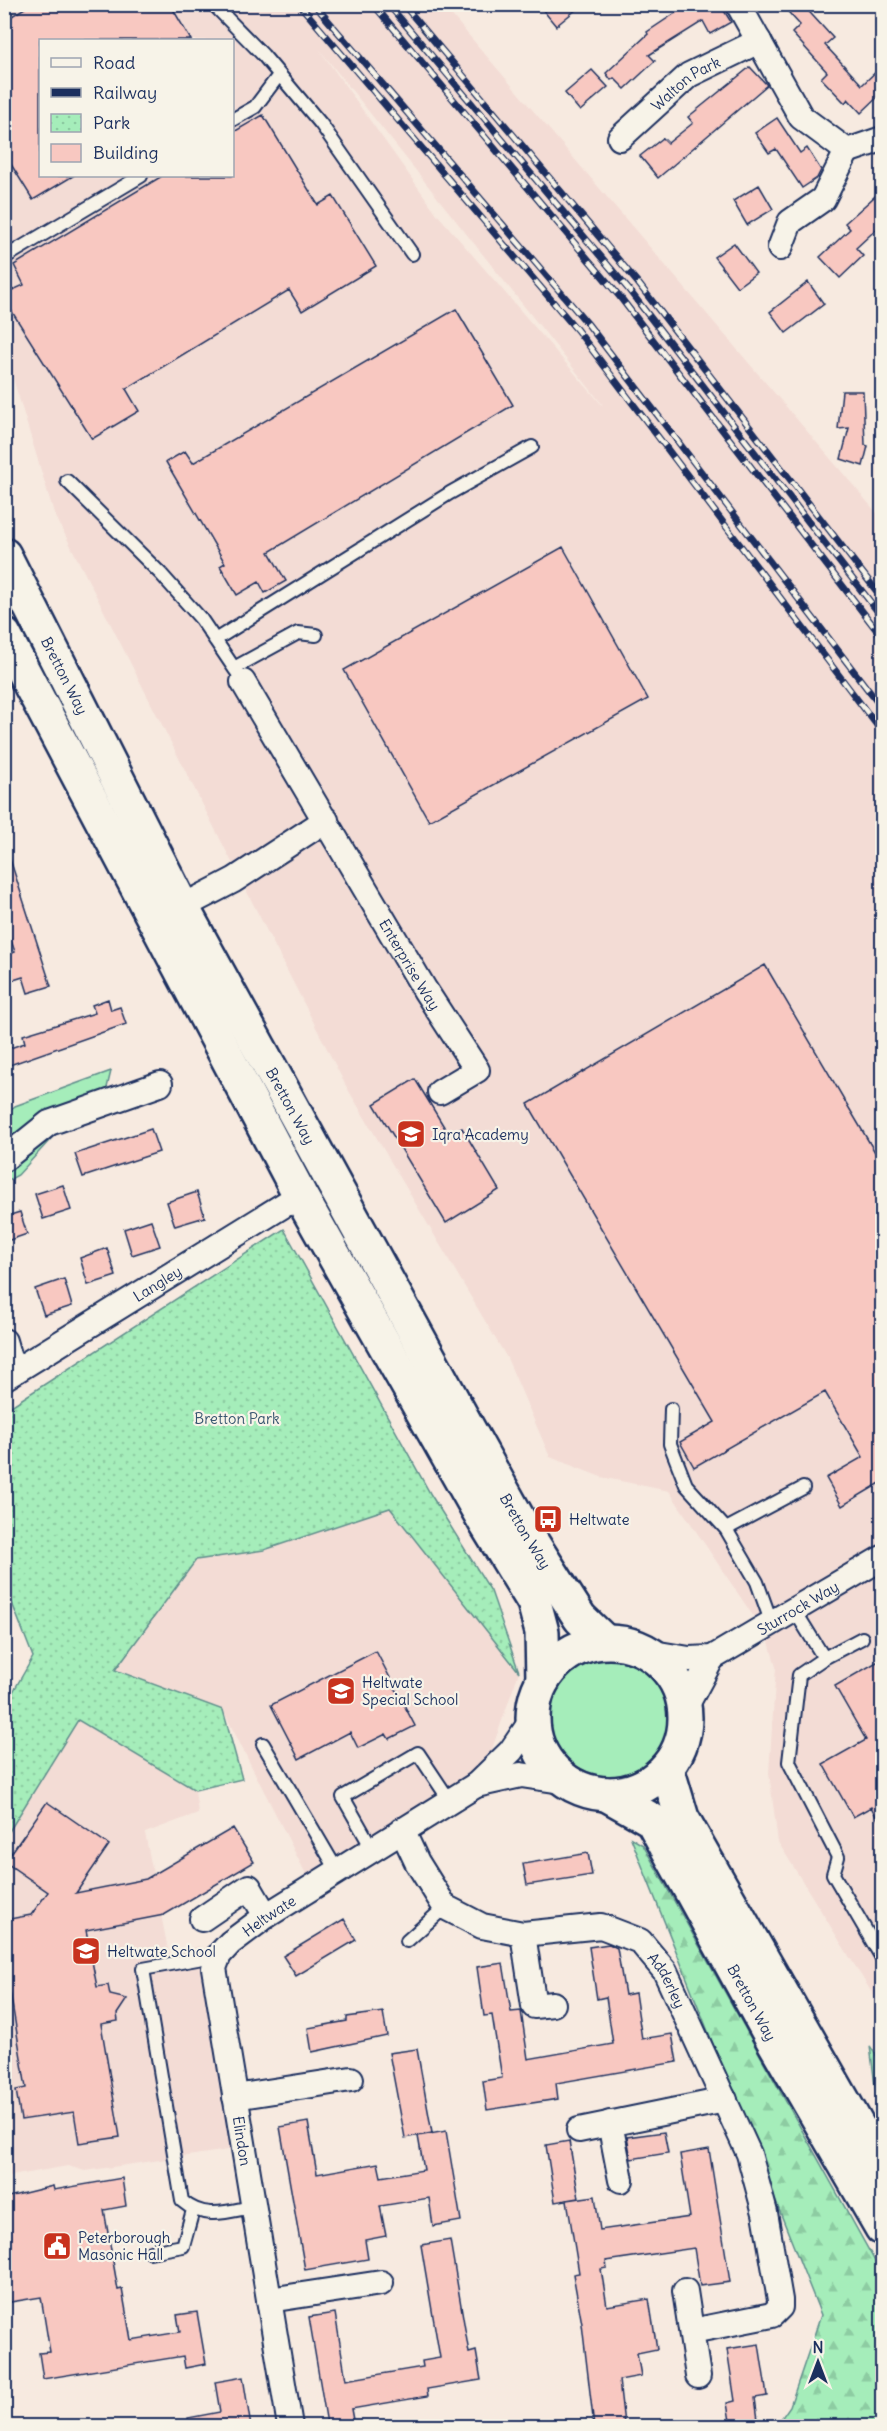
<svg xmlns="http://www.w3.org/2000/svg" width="887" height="2431" viewBox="0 0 887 2431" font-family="Delius,sans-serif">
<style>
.built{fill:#f3dcd5;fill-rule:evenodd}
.grass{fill:#a5edba;stroke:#608e8c;stroke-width:1.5}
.forest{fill:url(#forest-firs);stroke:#608e8c;stroke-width:1.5}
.park{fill:url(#park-dots);stroke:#608e8c;stroke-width:1.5}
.building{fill:#f8c8c1;stroke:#1b2f5e;stroke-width:1.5}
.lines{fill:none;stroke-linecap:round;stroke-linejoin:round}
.lane-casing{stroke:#1b2f5e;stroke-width:16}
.street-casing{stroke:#1b2f5e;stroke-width:28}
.secondary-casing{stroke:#1b2f5e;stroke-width:38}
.lane{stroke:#f7f3e8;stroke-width:12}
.street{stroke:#f7f3e8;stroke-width:24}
.secondary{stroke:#f7f3e8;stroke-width:33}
.rail-casing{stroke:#1b2f5e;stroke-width:7}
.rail{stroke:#f7f3e8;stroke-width:4.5;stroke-dasharray:14;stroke-linecap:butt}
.labels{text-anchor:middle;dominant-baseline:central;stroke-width:4.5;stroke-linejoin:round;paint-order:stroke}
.street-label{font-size:15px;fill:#1b2f5e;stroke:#f7f3e8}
.poi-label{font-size:15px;fill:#1b2f5e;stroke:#f7f3e8;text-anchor:start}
.park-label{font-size:15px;fill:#375570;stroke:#f7f3e8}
</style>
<defs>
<pattern id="forest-firs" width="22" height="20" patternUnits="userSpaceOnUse" patternTransform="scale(1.5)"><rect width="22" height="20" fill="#a5edba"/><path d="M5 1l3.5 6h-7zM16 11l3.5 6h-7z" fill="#8dcca2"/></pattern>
<pattern id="park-dots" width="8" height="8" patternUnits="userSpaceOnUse" patternTransform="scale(1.5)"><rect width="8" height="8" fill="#a5edba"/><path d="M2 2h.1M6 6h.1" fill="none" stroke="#8dcca2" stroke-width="1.8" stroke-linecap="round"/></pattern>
</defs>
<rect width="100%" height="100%" fill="#f7eae0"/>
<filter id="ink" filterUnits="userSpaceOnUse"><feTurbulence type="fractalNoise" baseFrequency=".0167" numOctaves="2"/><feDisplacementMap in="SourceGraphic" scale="12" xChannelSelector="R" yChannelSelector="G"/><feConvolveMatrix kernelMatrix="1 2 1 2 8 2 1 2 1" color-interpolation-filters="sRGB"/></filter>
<g filter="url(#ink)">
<path class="built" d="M4,5H443L882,519V2009L778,1842L769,1773L776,1667L768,1638L669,1491L601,1477L550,1457L507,1358L346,1086L54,513L5,352ZM40,40H232V176H40ZM319,49L602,404V405L437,214Z
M390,1508L519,1672L486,1766L309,1880L223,1710L115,1670L196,1560L264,1550Z
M78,1720L195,1790L198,1813L145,1833L169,1955L199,1946L235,2149L85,2171L68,2166L5,2177L4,1838Z"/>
<path class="grass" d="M111,1071L106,1092L37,1117L5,1142L4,1116L15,1106Z
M59,1130L18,1175L5,1182V1167Z
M550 1716a60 60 0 1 1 120 0a60 60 0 1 1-120 0Z
M870,2046L882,2064V2111L877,2101Z"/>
<path class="forest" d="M631,1838L643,1845L882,2274V2426H776L790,2406L821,2315Z"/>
<path class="park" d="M284,1229L431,1495L491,1591L519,1672L390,1508L264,1550L196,1560L115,1670L223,1710L242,1779L195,1790L78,1720L5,1838V1706L33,1657L5,1585V1410Z"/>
<path class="building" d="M31,4H170L191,40H40V176H73L33,200L4,153V21Z
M538,4H583L556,26Z
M689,4H724L723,9L731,22L710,34L703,21L649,55L655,61L625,89L614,78L611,80L606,73L648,34L647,32Z
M781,4H802L833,38L825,45L862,85L882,66V93L861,113L848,99L845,103L821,78L827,72L792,33L800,25Z
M750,67L767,85L658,178L640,156L663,138L668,143L693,123L688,117Z
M592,70L608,87L580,111L565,93Z
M263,115L318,205L333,196L376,266L302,311L289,290L126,389L139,411L92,439L4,299V294L24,285L14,265L162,176H232V133Z
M777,118L800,153L807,148L821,170L817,178L802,188L776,149L769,153L755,133Z
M759,185L773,209L747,225L733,201Z
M882,190V224L856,248L863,256L840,278L820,257L850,229L845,223Z
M734,243L756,273L737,287L714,257Z
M808,282L824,304L786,333L770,312Z
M456,309L513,405L269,552L286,581L265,593L259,582L237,595L220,566L225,563L166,462L185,451L193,463Z
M842,391H863L865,445L868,446L863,466L841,459L849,428L838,429Z
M563,547L648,699L429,821L344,670Z
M8,853L51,986L28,993L23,977L4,983V956L15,952L4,920V854Z
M765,965L882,1164V1482L842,1506L826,1478L863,1457L825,1392L694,1467L680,1442L715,1422L528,1104Z
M108,999L111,1010L120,1007L126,1024L4,1067V1050L25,1043L23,1035L95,1013L92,1005Z
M415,1079L449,1135L462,1128L499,1190L446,1223L374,1104Z
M151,1129L159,1152L83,1177L75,1154Z
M63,1185L71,1210L43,1219L35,1194Z
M197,1192L205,1217L175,1226L167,1202Z
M20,1212L27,1234L4,1242V1217Z
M151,1220L160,1246L132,1255L124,1229Z
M107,1248L116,1276L88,1285L80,1258Z
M64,1279L72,1306L44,1315L35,1289Z
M376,1651L415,1726L389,1739L386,1734L358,1748L350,1732L299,1759L271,1705Z
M882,1659V1827L871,1807L853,1817L823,1764L866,1740L835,1686Z
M47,1802L109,1845L76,1893L146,1879L233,1828L254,1862L164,1915L86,1930L97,1987L108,1985L110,1995L127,1999L117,2014L118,2021L101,2024L120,2137L79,2143L74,2112L21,2120L16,2090L26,2088L4,1955V1920L31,1915L48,1892L5,1862Z
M588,1853L592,1875L527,1885L523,1864Z
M344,1919L356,1940L296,1976L283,1956Z
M609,1944L617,1948L625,1995L635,1993L642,2039L672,2034L677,2062L556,2083L558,2099L487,2110L483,2081L502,2078L492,2015L484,2016L477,1967L503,1963L511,2012L521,2011L528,2059L613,2044L606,1997L597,1999L589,1947Z
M383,2012L387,2036L312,2052L308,2028L347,2021V2017Z
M417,2049L432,2133L405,2138L389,2053Z
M308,2122L317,2174L378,2163L381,2177L424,2170L418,2136L446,2131L461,2221L433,2226L429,2198L380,2206L386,2236L365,2240L368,2259L305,2270L280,2127Z
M664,2132L668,2153L631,2159L627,2137Z
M569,2141L579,2198L555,2202L546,2145Z
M709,2149L730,2282L700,2286L694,2248L606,2261L607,2268L601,2269L607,2306L649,2299L657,2349L637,2353L641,2376L619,2380L624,2424L594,2427L582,2324L573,2274L579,2273L567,2200L595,2196L600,2230L690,2217L680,2154Z
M122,2178L126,2206L104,2210L118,2290L122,2289L131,2340L180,2332L177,2315L197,2312L206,2364L185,2368L183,2356L43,2379L39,2353L50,2352L41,2297L4,2303V2198L53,2186L54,2190Z
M450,2240L469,2353L476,2351L481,2380L427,2389L428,2396L351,2409L353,2420L327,2424L309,2317L335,2313L346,2380L423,2367L422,2361L440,2358L421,2245Z
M759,2344L767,2396L755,2398L759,2427H731L727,2403L735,2401L727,2349Z
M243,2377L251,2427H189L188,2418L220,2412L215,2382Z"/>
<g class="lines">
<g class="lane-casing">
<path id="lane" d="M213,4L263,55L321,124L412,254
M232,120L255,107L279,75
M7,256L141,176
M67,481L161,574L201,619L234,668
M215,640L450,493L532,447
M239,675L234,668L298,633L316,635
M671,1409L670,1444L686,1485L726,1529L757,1582L772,1624
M726,1529L803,1488
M795,1611L824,1658L862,1638
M824,1658L799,1675L789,1762L838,1857L833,1874L882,1958
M263,1744L338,1872
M373,1850L343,1797L418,1753L450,1801
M407,1941L445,1907
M219,1955L143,1969L182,2201C204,2220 226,2212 252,2207
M150,2252L183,2246L193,2210"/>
</g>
<g class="street-casing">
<g id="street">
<path d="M738,4L801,117L847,151L882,139"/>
<path id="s1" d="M620,138L689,75L759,41"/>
<path d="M780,248L790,222L823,199L847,151"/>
<path id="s2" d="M243,682L425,990L477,1070L440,1092"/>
<path d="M182,907L234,880L326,820"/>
<path d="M4,1159L49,1123L160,1084"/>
<path d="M4,1341L13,1372"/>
<path id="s3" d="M4,1378L300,1195"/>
<path id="s4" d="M647,1652L689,1659L712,1658L882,1558"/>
<path d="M685,1708L712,1658"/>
<path d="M476,1785L521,1775L568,1782"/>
<path id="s5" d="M402,1830L417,1862L445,1907L482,1926L523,1934L601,1926L640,1941L665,1971L749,2154L765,2213L780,2300V2307L772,2315L692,2331"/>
<path d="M202,1919L249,1887L266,1916"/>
<path d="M523,1934L534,2006L553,2004"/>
<path d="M235,2097L351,2079"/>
<path d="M610,2123L621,2180"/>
<path d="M579,2130L725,2100"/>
<path d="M685,2291L698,2376"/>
<path d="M269,2300L381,2283"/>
<path id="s6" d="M290,2426L214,1968L219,1955L230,1943L266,1916L476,1785L511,1751L532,1720"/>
</g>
</g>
<g class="secondary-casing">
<g id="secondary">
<path id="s7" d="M4,555L182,907L466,1425L526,1533L580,1618L603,1640"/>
<path d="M4,635L300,1195L485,1522L534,1602L542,1632L543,1680"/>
<circle cx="609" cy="1718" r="76"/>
<path d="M667,1768L682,1818L882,2169"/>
<path id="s8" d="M606,1794L652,1820L773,2040L882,2228"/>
</g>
</g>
<use href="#lane" class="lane"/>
<use href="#street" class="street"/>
<use href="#secondary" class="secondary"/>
<g class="rail-casing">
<path id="rail" d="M299,4L577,330L882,732
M314,4L587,323L882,708
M373,4L620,297L882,637
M388,4L629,290L882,617
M403,4L638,283L882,598"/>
</g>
<use href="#rail" class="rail"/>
</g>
</g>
<defs>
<g id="school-square" transform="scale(1.5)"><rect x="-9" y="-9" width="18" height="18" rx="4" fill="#c8321e" stroke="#f7f3e8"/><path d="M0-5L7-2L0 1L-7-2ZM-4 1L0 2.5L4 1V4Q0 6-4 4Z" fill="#fff"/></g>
<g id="bus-square" transform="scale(1.5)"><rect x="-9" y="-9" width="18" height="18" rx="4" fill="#c8321e" stroke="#f7f3e8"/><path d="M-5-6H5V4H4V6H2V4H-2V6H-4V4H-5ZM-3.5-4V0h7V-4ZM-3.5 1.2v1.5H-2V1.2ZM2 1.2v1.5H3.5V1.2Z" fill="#fff"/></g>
<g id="civic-square" transform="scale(1.5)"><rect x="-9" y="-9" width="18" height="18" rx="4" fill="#c8321e" stroke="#f7f3e8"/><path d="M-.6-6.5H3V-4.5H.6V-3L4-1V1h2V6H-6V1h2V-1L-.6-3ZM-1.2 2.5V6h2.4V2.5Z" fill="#fff"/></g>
</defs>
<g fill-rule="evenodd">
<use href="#school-square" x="411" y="1134"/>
<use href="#bus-square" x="548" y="1519"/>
<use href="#school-square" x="341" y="1691"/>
<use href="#school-square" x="86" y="1951"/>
<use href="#civic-square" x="57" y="2246"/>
</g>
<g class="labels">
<g class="street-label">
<text stroke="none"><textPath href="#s1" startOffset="86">Walton Park</textPath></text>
<text stroke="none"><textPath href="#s7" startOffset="135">Bretton Way</textPath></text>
<text stroke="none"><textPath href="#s2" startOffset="328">Enterprise Way</textPath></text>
<text stroke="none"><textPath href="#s7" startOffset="621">Bretton Way</textPath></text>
<text stroke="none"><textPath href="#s3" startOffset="180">Langley</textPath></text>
<text stroke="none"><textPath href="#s7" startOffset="1107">Bretton Way</textPath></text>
<text stroke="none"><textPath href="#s4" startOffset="165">Sturrock Way</textPath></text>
<text stroke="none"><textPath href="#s6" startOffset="542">Heltwate</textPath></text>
<text stroke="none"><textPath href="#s5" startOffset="340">Adderley</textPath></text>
<text stroke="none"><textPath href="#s8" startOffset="261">Bretton Way</textPath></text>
<text transform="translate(242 2141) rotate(81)">Elindon</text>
</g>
<g class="poi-label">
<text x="432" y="1134">Iqra Academy</text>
<text x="569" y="1519">Heltwate</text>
<text x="362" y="1682">Heltwate<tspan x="362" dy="17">Special School</tspan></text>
<text x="107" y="1951">Heltwate School</text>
<text x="78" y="2237">Peterborough<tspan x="78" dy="17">Masonic Hall</tspan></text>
</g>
<g class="park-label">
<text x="237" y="1418">Bretton Park</text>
</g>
</g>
<rect width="887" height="2431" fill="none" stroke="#f7f3e8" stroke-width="24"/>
<rect x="12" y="12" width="863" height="2407" fill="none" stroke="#1b2f5e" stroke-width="2" filter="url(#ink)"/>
<rect x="39" y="39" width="195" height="138" fill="#f7f3e8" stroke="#9fa5b1" stroke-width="1.5"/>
<rect x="51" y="58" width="30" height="9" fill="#f7f3e8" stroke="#9fa5b1" stroke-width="1.5"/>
<text x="93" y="69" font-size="18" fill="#1b2f5e">Road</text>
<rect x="51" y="88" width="30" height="9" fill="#1b2f5e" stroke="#9fa5b1" stroke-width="1.5"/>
<text x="93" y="99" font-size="18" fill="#1b2f5e">Railway</text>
<rect x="51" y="114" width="30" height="18" fill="url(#park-dots)" stroke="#9fa5b1" stroke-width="1.5"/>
<text x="93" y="129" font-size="18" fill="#1b2f5e">Park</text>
<rect x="51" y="144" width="30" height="18" fill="#f8c8c1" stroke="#9fa5b1" stroke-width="1.5"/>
<text x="93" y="159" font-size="18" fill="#1b2f5e">Building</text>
<g transform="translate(818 2362)" stroke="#f7f3e8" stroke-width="4.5" paint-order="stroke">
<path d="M0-4.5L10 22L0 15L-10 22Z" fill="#1b2f5e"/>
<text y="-9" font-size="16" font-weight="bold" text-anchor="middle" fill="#1b2f5e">N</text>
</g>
</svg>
